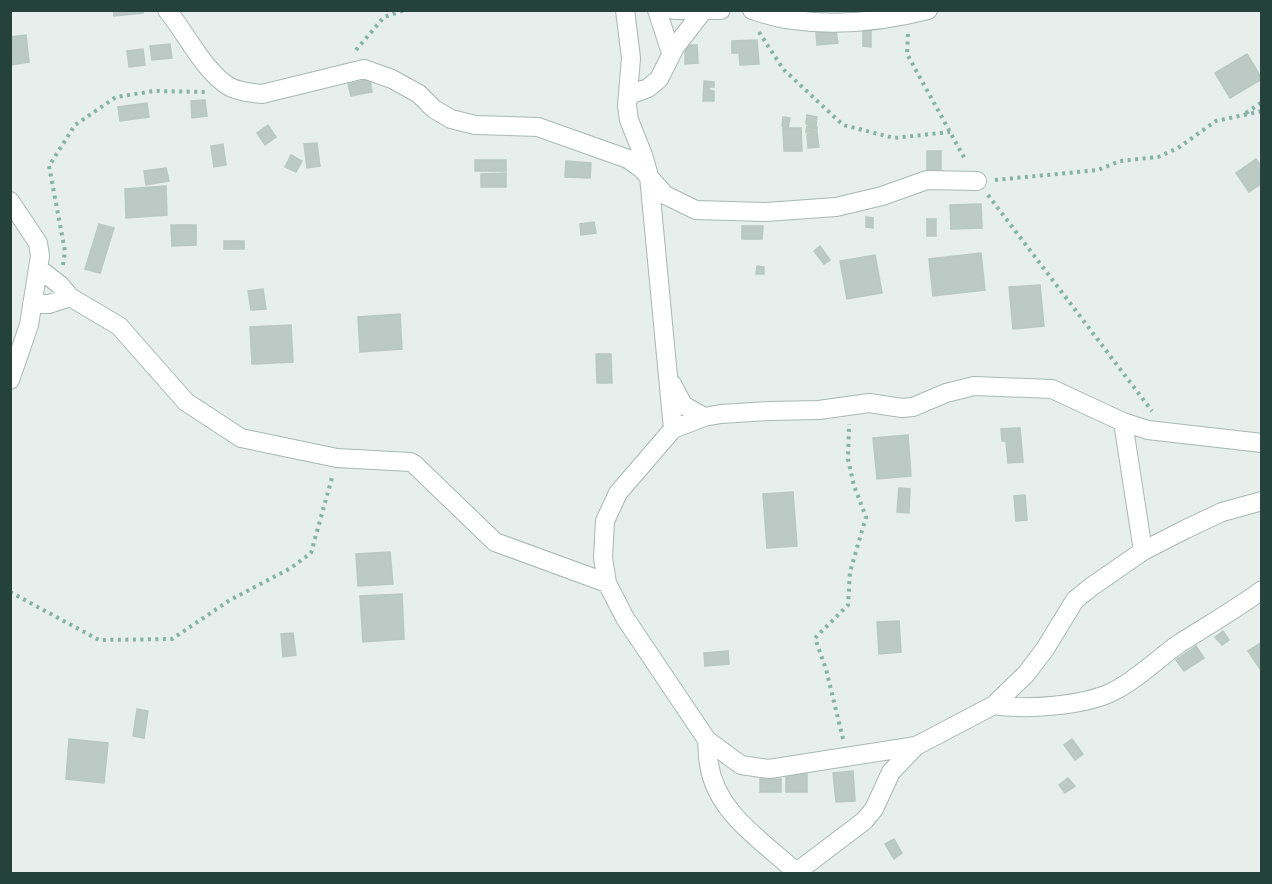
<svg xmlns="http://www.w3.org/2000/svg" width="1272" height="884" viewBox="0 0 1272 884" font-family="'Varela Round',sans-serif">
<style>
.building{fill:#bbcac4;stroke:#b8c9c2;stroke-width:1.5}
.lines{fill:none;stroke-linecap:round;stroke-linejoin:round}
.minor-casing{stroke:#a8b8b2;stroke-width:20}
.path{stroke:#86b3a5;stroke-width:4;stroke-dasharray:3 4.5;stroke-linecap:butt}
.minor{stroke:#fff;stroke-width:18}
</style>
<rect width="100%" height="100%" fill="#e6efeb"/>
<path class="building" d="M113,10H143V13L114,16Z
M863,30H871V47L863,46Z
M836,31L838,43L817,45L816,33Z
M26,35L29,62L10,65V37Z
M757,40L759,64L740,65L739,53H732V41Z
M170,44L172,58L152,60L150,46Z
M685,45H697L698,63L685,64Z
M143,49L145,65L129,67L127,51Z
M1247,54L1262,79L1230,98L1215,73Z
M370,79L372,92L351,96L348,84Z
M704,81L714,82V87H709V90L714,91V101H703Z
M205,100L207,116L192,118L191,101Z
M147,103L149,117L120,121L118,107Z
M807,115L817,117L816,126L806,124Z
M783,117L790,118L788,128L782,126Z
M268,125L276,137L265,145L257,133Z
M807,126L817,127V132H806Z
M783,128H801L802,151H784Z
M817,133L819,147L808,148L807,134Z
M317,143L320,166L307,168L304,144Z
M223,144L226,165L214,167L211,146Z
M927,151H941V171H927Z
M291,155L302,161L296,172L285,167Z
M1256,159L1262,167V183L1249,192L1236,173Z
M475,160H506V171H475Z
M566,161L591,163L590,178L565,177Z
M166,168L169,181L146,185L144,171Z
M506,173V187H481V174Z
M166,186L167,215L126,218L125,189Z
M981,204L982,228L951,229L950,205Z
M866,217L873,218V228L866,227Z
M927,219H936V236H927Z
M594,222L596,233L581,235L580,224Z
M99,224L114,228L100,273L85,269Z
M171,225H196V245L172,246Z
M742,226H763L762,239H742Z
M224,241H244V249H224Z
M820,246L830,260L824,264L814,251Z
M981,253L985,290L933,296L929,259Z
M875,255L882,293L847,299L840,261Z
M757,266L764,267V274H756Z
M1040,285L1044,326L1013,329L1009,287Z
M263,289L266,309L251,310L248,291Z
M400,314L402,349L360,352L358,317Z
M291,325L293,362L252,364L250,327Z
M596,354H611L612,383H597Z
M1020,428L1023,462L1008,463L1006,441H1002L1001,429Z
M908,435L911,476L877,479L873,438Z
M899,488L910,489L909,513L897,512Z
M793,492L797,546L767,548L763,494Z
M1025,495L1027,520L1016,521L1014,496Z
M390,552L393,584L358,586L356,554Z
M402,594L404,639L363,642L360,596Z
M899,621L901,652L879,654L877,622Z
M1223,631L1229,640L1222,645L1215,637Z
M293,633L296,655L283,657L281,634Z
M1262,642V672L1248,651Z
M1196,646L1204,658L1184,671L1176,660Z
M728,651L729,664L705,666L704,653Z
M137,709L148,711L144,738L133,736Z
M69,739L108,743L104,783L66,779Z
M1072,739L1083,754L1075,760L1064,745Z
M853,771L855,801L836,802L833,773Z
M786,774H807V792H786Z
M1068,778L1075,786L1065,793L1059,785Z
M760,779H781V792H760Z
M894,839L902,853L894,859L885,844Z"/>
<g class="lines">
<g class="minor-casing">
<path id="minor" d="M167,10C186,33 205,73 230,87C240,92 251,93 262,94L364,69L392,79L419,94L434,109L451,119L475,125L538,127L628,159L642,169L665,195L696,210L766,212L836,207L882,196L927,180L977,181
M625,10L631,58L627,106L629,120L643,155L649,176L673,429
M657,10L671,53
M674,10H721
M752,10C765,14 779,19 793,20C837,26 885,21 928,10
M629,95L648,88L659,79L675,47L703,11
M10,201L38,243L40,256L29,325L10,380
M38,268L60,285L70,297L119,326L186,402L241,438L337,458L410,462L414,464L495,542L607,583
M32,304H49L70,297
M672,384L683,405L704,417
M1143,551L1123,422L1148,430L1262,443
M994,705C1026,710 1083,706 1112,692C1137,680 1158,658 1180,643C1207,626 1236,609 1262,590
M707,740C708,748 707,756 709,764C716,813 763,841 796,872
M916,746L769,769L741,765L707,740L625,618L607,583L603,558L605,521L618,493L673,429L704,417L721,414L769,411L819,410L869,403L902,408L913,407L946,393L974,386L1052,389L1123,422
M794,874L864,821L874,809L891,772L916,746L994,705L1026,674L1045,649L1075,600L1091,587L1143,551L1186,529L1222,512L1262,501"/>
</g>
<path class="path" d="M535,10H605
M759,32L783,69L843,125L894,138L950,132
M908,34L907,54L966,161
M356,50L384,17L405,10
M1246,113L1262,102
M995,180L1098,170L1120,161L1158,157L1178,148L1216,121L1262,111
M988,195L1152,411
M63,265L65,251L49,166L75,125L116,97L154,91L207,92
M10,592L99,640L172,639L230,600L291,568L311,553L333,474
M843,739L826,669L815,638L848,605L850,572L866,517L854,486L848,459L849,424"/>
<use href="#minor" class="minor"/>
</g>
<rect width="1272" height="884" fill="none" stroke="#24423a" stroke-width="24"/>
</svg>
